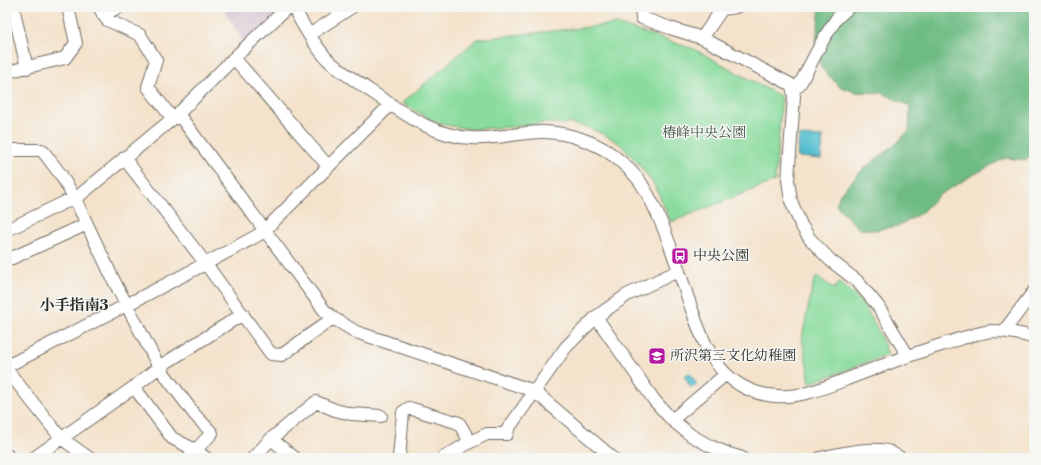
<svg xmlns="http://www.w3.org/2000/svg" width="1041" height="465" viewBox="0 0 1041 465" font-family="'Libre Bodoni','Noto Serif JP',serif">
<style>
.industrial{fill:#d1bdcc}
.green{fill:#89dc9d;stroke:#5a8464}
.forest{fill:#6ebc84;stroke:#4c7458}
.water{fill:#55bfd0;stroke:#40757e}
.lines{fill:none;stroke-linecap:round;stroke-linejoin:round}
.minor-casing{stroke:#716b63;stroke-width:14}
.minor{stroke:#fff;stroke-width:12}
.labels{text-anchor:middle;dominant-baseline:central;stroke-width:3;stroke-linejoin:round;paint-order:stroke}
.park-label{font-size:14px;fill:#425748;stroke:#f6f6f2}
.poi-label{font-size:14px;fill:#2b2b2b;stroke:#f6f6f2;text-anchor:start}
.neighbourhood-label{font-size:15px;font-weight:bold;fill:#2b2b2b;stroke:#f6f6f2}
</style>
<rect width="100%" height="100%" fill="#f6f6f2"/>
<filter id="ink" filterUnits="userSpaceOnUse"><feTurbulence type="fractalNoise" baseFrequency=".025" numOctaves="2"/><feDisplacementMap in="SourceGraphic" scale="8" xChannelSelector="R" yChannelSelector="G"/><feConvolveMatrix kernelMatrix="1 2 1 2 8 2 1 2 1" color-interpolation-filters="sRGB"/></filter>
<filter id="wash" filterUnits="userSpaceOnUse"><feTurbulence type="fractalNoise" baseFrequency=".012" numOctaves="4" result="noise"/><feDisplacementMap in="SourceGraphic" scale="16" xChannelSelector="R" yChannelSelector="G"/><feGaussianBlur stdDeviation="0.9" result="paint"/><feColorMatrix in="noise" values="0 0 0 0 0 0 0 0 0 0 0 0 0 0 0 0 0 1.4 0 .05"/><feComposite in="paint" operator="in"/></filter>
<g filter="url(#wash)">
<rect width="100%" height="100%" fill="#f4e2cb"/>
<path class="industrial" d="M222,7H284L244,43Z"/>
<path class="green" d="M617,24L694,49L782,97L775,181L671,222L655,186L637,162L620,144L605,135L588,128L573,124L545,123L512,127L471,129L445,125L426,117L402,103L477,39Z
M817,276L834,289L840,282C847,289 855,295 861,302C873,318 881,336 888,355L810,383L802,337L813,284Z"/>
<path class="forest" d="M820,7H1034V153L1025,160L1005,158L973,175L939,195L921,213L898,226L875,230L859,229L836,205L840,194L863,169L897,143L909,130L910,106L882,93L855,92L839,86L821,68L816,42Z"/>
<path class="water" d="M799,136L823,137L821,159L797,157Z
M690,373L697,385L691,388L684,376Z"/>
</g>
<g filter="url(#ink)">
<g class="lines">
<g class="minor-casing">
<path id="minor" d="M13,7L27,68
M99,7L107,20L140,35L156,60L148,87L169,114L182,119L324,310L333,318L356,332L534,391L613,458
M293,7C303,25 313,43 327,59C339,71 355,80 369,90C401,111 431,136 471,138C495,140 519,132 543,132C566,132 596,142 614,156C624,164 634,173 641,183C664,219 677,267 691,307C699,330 708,357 726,374C737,385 753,393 768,395C795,400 822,389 847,379C878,367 909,355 941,345C957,340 975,333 992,331C1006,331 1020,333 1034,338
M641,7L642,18L670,28L702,38L790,84L792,86L794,96L788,180L791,201L801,225L810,239L830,260L857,281L878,306L908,356
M103,15L119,7
M309,35L352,7
M702,38L722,9L736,7
M234,58L328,166
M7,72L65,58L76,43L68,7
M793,90L797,87L801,82L824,38L837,18L849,7
M7,150H42L61,175L75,199L114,281L159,367L195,415L212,433L188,458
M124,158L206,264L271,354L282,355L333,318
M7,230L80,195L176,116L234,58L288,7
M7,257L12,258L87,224
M596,317L654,400L672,420L692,436L710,446L729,454L742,458
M1004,331L1034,291
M7,366C92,323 177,280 260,234L265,230L391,104
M7,370L61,438L89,458
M134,387L172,438L195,450L206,458
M672,420L726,374
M271,439L295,458
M7,455L9,458
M34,458L134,387L159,367L243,314
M253,458L271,439L316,402L335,410L351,414L381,416
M399,458L403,412L409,408L459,423L470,442L487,434H507L508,429L566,347L596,317L627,295L678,271
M443,458L470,442
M820,458C839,454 871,446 890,452C894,454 897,456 901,458"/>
</g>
<use href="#minor" class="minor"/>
</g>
</g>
<defs>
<g id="bus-square" transform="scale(0.9)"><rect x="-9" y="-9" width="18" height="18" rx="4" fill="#b5179e" stroke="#f6f6f2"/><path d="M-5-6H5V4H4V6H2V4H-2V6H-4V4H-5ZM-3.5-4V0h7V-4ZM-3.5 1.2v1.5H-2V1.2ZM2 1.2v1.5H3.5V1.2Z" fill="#fff"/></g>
<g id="school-square" transform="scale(0.9)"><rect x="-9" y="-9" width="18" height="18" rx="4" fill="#b5179e" stroke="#f6f6f2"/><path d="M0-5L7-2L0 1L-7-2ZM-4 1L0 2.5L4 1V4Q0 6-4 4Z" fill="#fff"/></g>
</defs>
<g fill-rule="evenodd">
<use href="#bus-square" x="680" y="256"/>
<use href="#school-square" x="657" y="356"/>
</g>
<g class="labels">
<g class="park-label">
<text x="704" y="133">椿峰中央公園</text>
</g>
<g class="poi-label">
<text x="693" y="256">中央公園</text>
<text x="670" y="356">所沢第三文化幼稚園</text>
</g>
<g class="neighbourhood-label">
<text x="74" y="305">小手指南3</text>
</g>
</g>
<rect width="1041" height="465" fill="none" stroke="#f6f6f2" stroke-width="24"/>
</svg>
